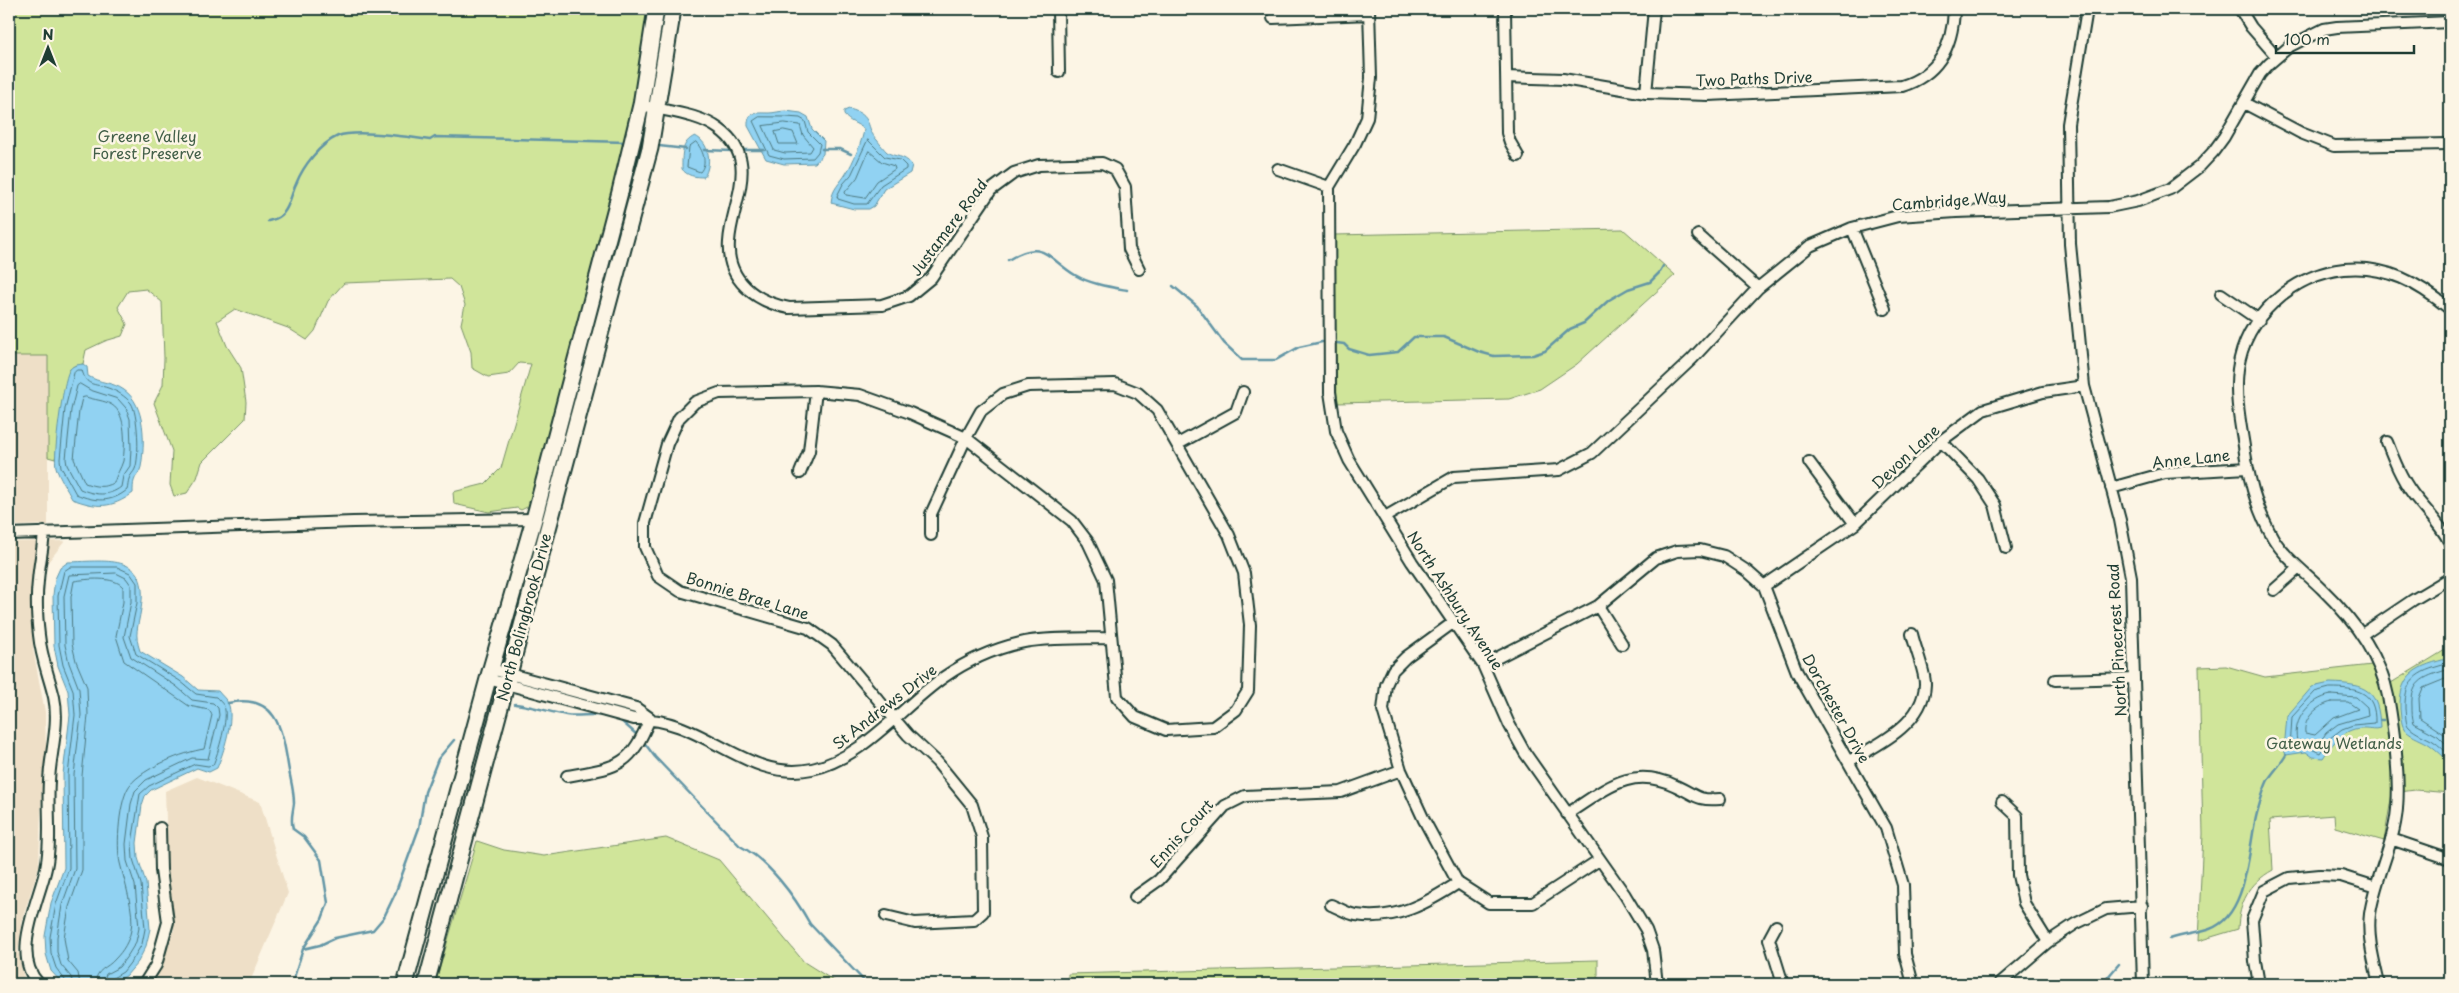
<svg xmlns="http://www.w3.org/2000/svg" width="2459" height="993" viewBox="0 0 2459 993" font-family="'Playpen Sans',sans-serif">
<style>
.built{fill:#eedfc7}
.green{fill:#d0e59a;stroke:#789167}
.water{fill:#91d2f2;stroke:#6396a6}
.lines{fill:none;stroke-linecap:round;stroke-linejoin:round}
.shore{stroke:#4d7980;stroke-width:1}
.stream{stroke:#6396a6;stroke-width:2.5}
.street-casing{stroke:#1f3d34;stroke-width:14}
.primary-casing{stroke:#1f3d34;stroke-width:19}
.street{stroke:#fcf5e5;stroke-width:10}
.primary{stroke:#fcf5e5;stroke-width:15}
.labels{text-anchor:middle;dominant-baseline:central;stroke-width:5;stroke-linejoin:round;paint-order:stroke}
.street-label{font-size:15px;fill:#1f3d34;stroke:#fcf5e5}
.park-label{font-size:15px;fill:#425f48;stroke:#fcf5e5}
</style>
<rect width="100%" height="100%" fill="#fcf5e5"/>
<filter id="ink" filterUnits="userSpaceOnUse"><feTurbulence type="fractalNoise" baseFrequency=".02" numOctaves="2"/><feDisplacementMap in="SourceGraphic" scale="10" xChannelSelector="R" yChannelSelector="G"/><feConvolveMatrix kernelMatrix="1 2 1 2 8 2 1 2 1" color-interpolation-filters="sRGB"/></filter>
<g filter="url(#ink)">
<path class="built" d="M9,356H48V525L9,526Z
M65,541L31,583L33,649L45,712L46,749L42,779L39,866L23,917L18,951L25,982L28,984H9V542Z
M197,777L260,802L288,893L249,984H151L174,930L168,877L165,791Z"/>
<path class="green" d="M9,9H651L630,131L529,506L521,510L517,508L489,512L454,504L453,492L485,484L501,468L531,364L519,363L509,374L488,377L472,368L471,352L461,324L465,305L459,287L450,279L344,283L328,301L315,331L307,340L288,328L235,309L217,321L227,346L241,368L246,402L245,419L202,462L197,478L187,493L174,496L170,485L172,451L154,403L163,385L164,358L162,302L146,289L128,291L118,307L127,324L122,336L105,341L86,350L83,364L74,366L69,370L55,459L48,457V356H9Z
M1623,229L1675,275L1577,364L1540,389L1509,399L1337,403L1334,235Z
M2450,647V793L2415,790L2392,793L2384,841L2335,827L2334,815L2270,820L2273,870C2249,883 2239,903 2238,929L2198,941L2203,834L2199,667L2226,666L2265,677L2372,665L2379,685L2391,683Z
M666,838L719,860L804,962L839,984H435L477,841L504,850L544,856Z
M1598,960V984H1068V974Z"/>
<path class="water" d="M849,109C874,115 865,128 877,140C880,144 884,149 887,152C896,158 903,154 912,165L910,173L884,189L874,206L869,209H854L831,203C832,188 840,184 847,172C852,165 864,137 864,129C857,123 849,122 844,115V111Z
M786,111L801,113L808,117L812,129L824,141L823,154L815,163L784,164L766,159L748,126C747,111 758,113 769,113C774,113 780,111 786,111Z
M695,136C710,143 712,164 704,177C695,177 687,176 682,169C682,155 681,142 695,136Z
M83,364L87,367L88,376C99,383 113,382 124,390C146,405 145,444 141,467C140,473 135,476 134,481C133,484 133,489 133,493C111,509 97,508 72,499C67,489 59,478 56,467C53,456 63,381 69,371C72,365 77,365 83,364Z
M68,562C109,561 150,553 141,609C138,628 134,633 140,651L183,677L198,690L218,691C221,695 226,699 228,703C235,718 223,754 217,768L209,772L197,768L151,790L145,796L142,805L137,843L138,858L146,883L150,929L146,946L138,962L126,976L110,984L62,983L51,971L46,954L45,936L51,903L64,868L63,774L70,715L68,691L58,666L54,646L53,595L55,579L60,568Z
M2450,658V763C2444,757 2437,750 2430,745C2423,740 2412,737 2406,731C2401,726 2401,717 2400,709C2399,672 2418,666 2450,658Z
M2330,683C2366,684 2379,690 2380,728C2374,730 2371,728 2365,728C2344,727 2333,743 2323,758L2313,757L2306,752L2286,755L2284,750L2287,716L2312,687Z"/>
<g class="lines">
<path class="shore" d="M786,117L800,118L805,121L808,132L820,144L818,152L813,158L784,159L769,155L753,121L759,117Z
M785,123L800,125L803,135L813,147L810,152L785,153L774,150L763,126Z
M784,130L793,132L798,144H779L775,132Z
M868,140L885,157L900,160L906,166V169L881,185L867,204H854L838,199L837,196L843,184L851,175Z
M696,142C703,150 708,163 700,172L687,167L689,147Z
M869,151L882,162L894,166L895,169L877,181L865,198L846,195L845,192L857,178Z
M77,370H82C86,387 94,383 108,388C117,391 125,396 131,403C138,413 140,457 135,469C134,472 130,475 129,479C128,482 128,487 127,490C111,503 95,502 76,494L61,467L60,459L65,409L74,373Z
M80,384L90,390L118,399L126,408L130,419L131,448L130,466L123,476L121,487C108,497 95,495 80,489L67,465L66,459L71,410L77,386Z
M86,397C94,400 104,400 112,405C127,414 125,446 123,461C121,468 116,475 114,483C104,488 96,487 85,483L74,459L79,411L82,398Z
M2450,663C2421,671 2404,675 2405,709C2406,715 2405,723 2409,727C2415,733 2426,737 2433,741C2439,745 2445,751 2450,756
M2450,669C2427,676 2410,679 2412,707C2412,712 2412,717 2414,723L2438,736L2450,748
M2450,677L2423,688L2419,698L2420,718L2450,738
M2330,688C2357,688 2376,691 2375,723L2353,725L2342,729L2330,738L2320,753L2307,747L2290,749L2292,717L2315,692Z
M2331,695L2356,697L2367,707L2368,715L2338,724L2326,733L2318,745L2308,741H2297C2292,719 2310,699 2331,695Z
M2332,702H2348L2358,709L2334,718L2315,735L2305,733C2303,718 2318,705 2332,702Z
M66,984L65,980L56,968L51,953L50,937L56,904L69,868L68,775L75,715L73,690L63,665L59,645L58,596L64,571L70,567H117L130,573L137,583V603L130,636L136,654L180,681L196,694L216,697C218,699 222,703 224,706C229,718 218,753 213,765L208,766L195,764L149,786L140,794L132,843L133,859L141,884L145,929L142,944L133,959L123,972L111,979L109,984
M73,984L71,977L61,965L57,952V937L62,905L75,869L74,775L81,715L79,689L69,663L65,645L64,596L69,575L116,573L126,578L131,585V602L124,637L131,657L176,686L192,700L213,703L218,708L219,715L208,759L192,758L146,780L135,791L131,804L126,844L127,861L135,885L139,928L136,942L128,955L119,967L106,974L103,984
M80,984L78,973L68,961L64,938L69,907L82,870V776L88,715L87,687L76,661L72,644L71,597L74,581C87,579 114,576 123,587V602L116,636L124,661L189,706L209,710L212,715L204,749C184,752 143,768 130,785C119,799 116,846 120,863C124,880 135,912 131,930C129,941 123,951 115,959C107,969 96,968 95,984"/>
<path class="stream" d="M659,146L686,149
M822,149H840L851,154
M704,150L733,151
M744,150H764
M268,221C271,220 276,219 279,217C289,211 291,194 296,184C303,166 320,144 338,136C356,129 410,137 430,140L435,137L626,142
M1008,260C1044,238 1047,258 1075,275C1090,284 1110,287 1127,290
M1173,286L1197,306L1224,343L1242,360H1276L1299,347L1322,342
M1337,343L1344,344L1349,349L1369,355L1398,352L1414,337H1444L1479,352L1494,356L1533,355L1545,351L1570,329L1584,323L1609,300L1628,289L1650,282L1659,273L1663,266
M228,703C276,693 282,728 288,765C290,778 294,790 294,803C293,813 290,819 293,829L304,837L321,860L328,903L322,919L303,949L292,984
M515,704C533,706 549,712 566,715C579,717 592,713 605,716
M620,720L636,734
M2380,720H2383
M643,741L655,757L740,846C768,860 795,897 810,924L867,984
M2170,939C2184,934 2196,934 2210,929C2249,915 2248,846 2257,813C2260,803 2263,790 2268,780C2273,772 2281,764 2286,755
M303,949L320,945L335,938L373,930L384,917L395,894L419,828L425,792L438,759L454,740
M2102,984L2119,964"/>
<g class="street-casing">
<path id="street" d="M1058,9L1059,72
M1369,9L1371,78L1367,118L1355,144L1329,187L1330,392L1336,431L1349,460L1412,562L1483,665L1509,724L1525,753L1625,895L1646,930L1653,950L1657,984
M1505,9L1507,133L1510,142L1518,156
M2087,9L2068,124L2070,244L2084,386L2120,520L2131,577L2143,984
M2240,9L2251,27L2277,57
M1273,18L1369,14
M1507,77L1563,79L1646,93L1708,95L1902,86C1939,74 1953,46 1954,9
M1646,93L1654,9
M2244,103L2301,133L2334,146L2450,144
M650,107C672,112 700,115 719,129C762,160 731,203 729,242C726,280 756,302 789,308L882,305L909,296L931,278L991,190L1014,173L1039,165L1102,163L1115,169L1125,187L1129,249L1139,269
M1278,169L1329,187
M1852,228L1885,309
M1698,235L1758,288
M2221,294L2259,320
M1941,441L1978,479L1995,505L2006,548
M2387,442C2394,460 2401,478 2413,494C2426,511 2440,523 2450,543
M1178,444L1236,412L1243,392
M1809,462L1855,524
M800,473L809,451L816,391
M2111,488L2165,473L2247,468
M1385,517L1454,477L1559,470L1592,453L1692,359L1758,288L1810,246L1852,228L1898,216L1956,212L2109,207L2138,201L2170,189L2200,166L2213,152L2224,137L2260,74L2269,64L2290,46L2324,29L2337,27L2450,22
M9,534L353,522L534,519
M1764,586L1855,524L1941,441L1983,410L2043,392L2084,386
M2274,590L2299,568
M1598,606L1622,644
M1454,622L1406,657L1393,670L1386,685L1383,710L1401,770L1424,820L1458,883L1489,903H1533L1599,860
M2361,635L2413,600L2450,578
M1483,665L1598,606L1656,558L1677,551L1700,550L1724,556L1747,571L1764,586L1797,672L1886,828L1903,885L1905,954L1913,984
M491,669L636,708L650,718
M488,679L634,719C703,716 745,783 812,769C864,758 902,706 944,677C967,661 994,649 1020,643C1045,637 1085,639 1111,638
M2055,680L2134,678
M1849,761C1878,745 1924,723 1925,684C1925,671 1915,648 1912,634
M567,776C617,767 630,768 650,718
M2002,802L2017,816L2018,875L2024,903L2048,942
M1567,814C1605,790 1630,764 1676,786C1696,795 1696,801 1720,799
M2391,839L2450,859
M1135,897L1159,880L1225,806L1245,796L1341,792L1401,770
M1331,905C1339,908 1348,914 1356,915C1396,921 1427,903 1458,883
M886,916L915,923L974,920L983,912L982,837L972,805L937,762L908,735L832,645L808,628L680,591L658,576L645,547V523L667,444L679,418L695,402L719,393L816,391L860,395L910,413L966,438L1072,521L1088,542L1106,580L1117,697L1135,717L1166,730L1213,727L1236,710L1248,691L1250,625L1244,573L1229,535L1157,410L1138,393L1115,384L1028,386L1003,394L981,411L966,438L931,514V535
M1776,926L1769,939L1783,984
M39,984C10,955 39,901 46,868C52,840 47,810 49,781C50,754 60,724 54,697C49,676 41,657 39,635C37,618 36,598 38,581C39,565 43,549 44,532
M144,984L156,965L168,922L161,870L160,828
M1999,984L2048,942L2075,924L2106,909L2142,906
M2259,984L2255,961L2252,920L2264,891L2289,878L2320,875L2341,876L2376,887
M2379,984C2374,962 2367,937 2370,914C2375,878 2394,845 2397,809C2400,773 2394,732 2388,696C2380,654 2352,618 2322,589C2306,573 2285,558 2273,538C2255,507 2248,475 2243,440C2239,416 2235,393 2238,369C2245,317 2292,275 2344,269C2387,265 2418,283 2450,309"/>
</g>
<g class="primary-casing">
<path id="primary" d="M405,984L488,679L534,519L620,192L641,105L656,9
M426,984L650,148L673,9"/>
</g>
<use href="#street" class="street"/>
<use href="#primary" class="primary"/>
</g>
</g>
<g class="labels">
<g class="street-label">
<text transform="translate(1754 78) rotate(-2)">Two Paths Drive</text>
<text transform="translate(1949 200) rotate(-4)">Cambridge Way</text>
<text transform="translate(948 227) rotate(-53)">Justamere Road</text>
<text transform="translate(1905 456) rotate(-43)">Devon Lane</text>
<text transform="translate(2191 458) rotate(-6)">Anne Lane</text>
<text transform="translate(748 595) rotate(17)">Bonnie Brae Lane</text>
<text transform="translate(1456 600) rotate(57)">North Ashbury Avenue</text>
<text transform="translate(523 617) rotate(-75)">North Bolingbrook Drive</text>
<text transform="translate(2116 640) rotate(-93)">North Pinecrest Road</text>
<text transform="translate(884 706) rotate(-38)">St Andrews Drive</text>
<text transform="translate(1837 708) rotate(61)">Dorchester Drive</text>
<text transform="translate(1181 833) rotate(-48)">Ennis Court</text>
</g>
<g class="park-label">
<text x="147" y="135">Greene Valley<tspan x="147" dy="17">Forest Preserve</tspan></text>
<text x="2334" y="742">Gateway Wetlands</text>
</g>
</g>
<rect width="2459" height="993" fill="none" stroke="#fcf5e5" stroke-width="30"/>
<rect x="15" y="15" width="2429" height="963" fill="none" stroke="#1f3d34" stroke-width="2" filter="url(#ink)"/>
<g transform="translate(48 48)" stroke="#fcf5e5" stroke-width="4" paint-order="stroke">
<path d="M0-4L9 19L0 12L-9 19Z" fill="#1f3d34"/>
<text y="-8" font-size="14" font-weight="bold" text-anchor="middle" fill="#1f3d34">N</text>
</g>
<path d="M2276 45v8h138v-8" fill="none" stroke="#1f3d34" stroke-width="2.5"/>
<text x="2284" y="45" font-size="15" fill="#1f3d34" stroke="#fcf5e5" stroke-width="4" paint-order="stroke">100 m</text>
</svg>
